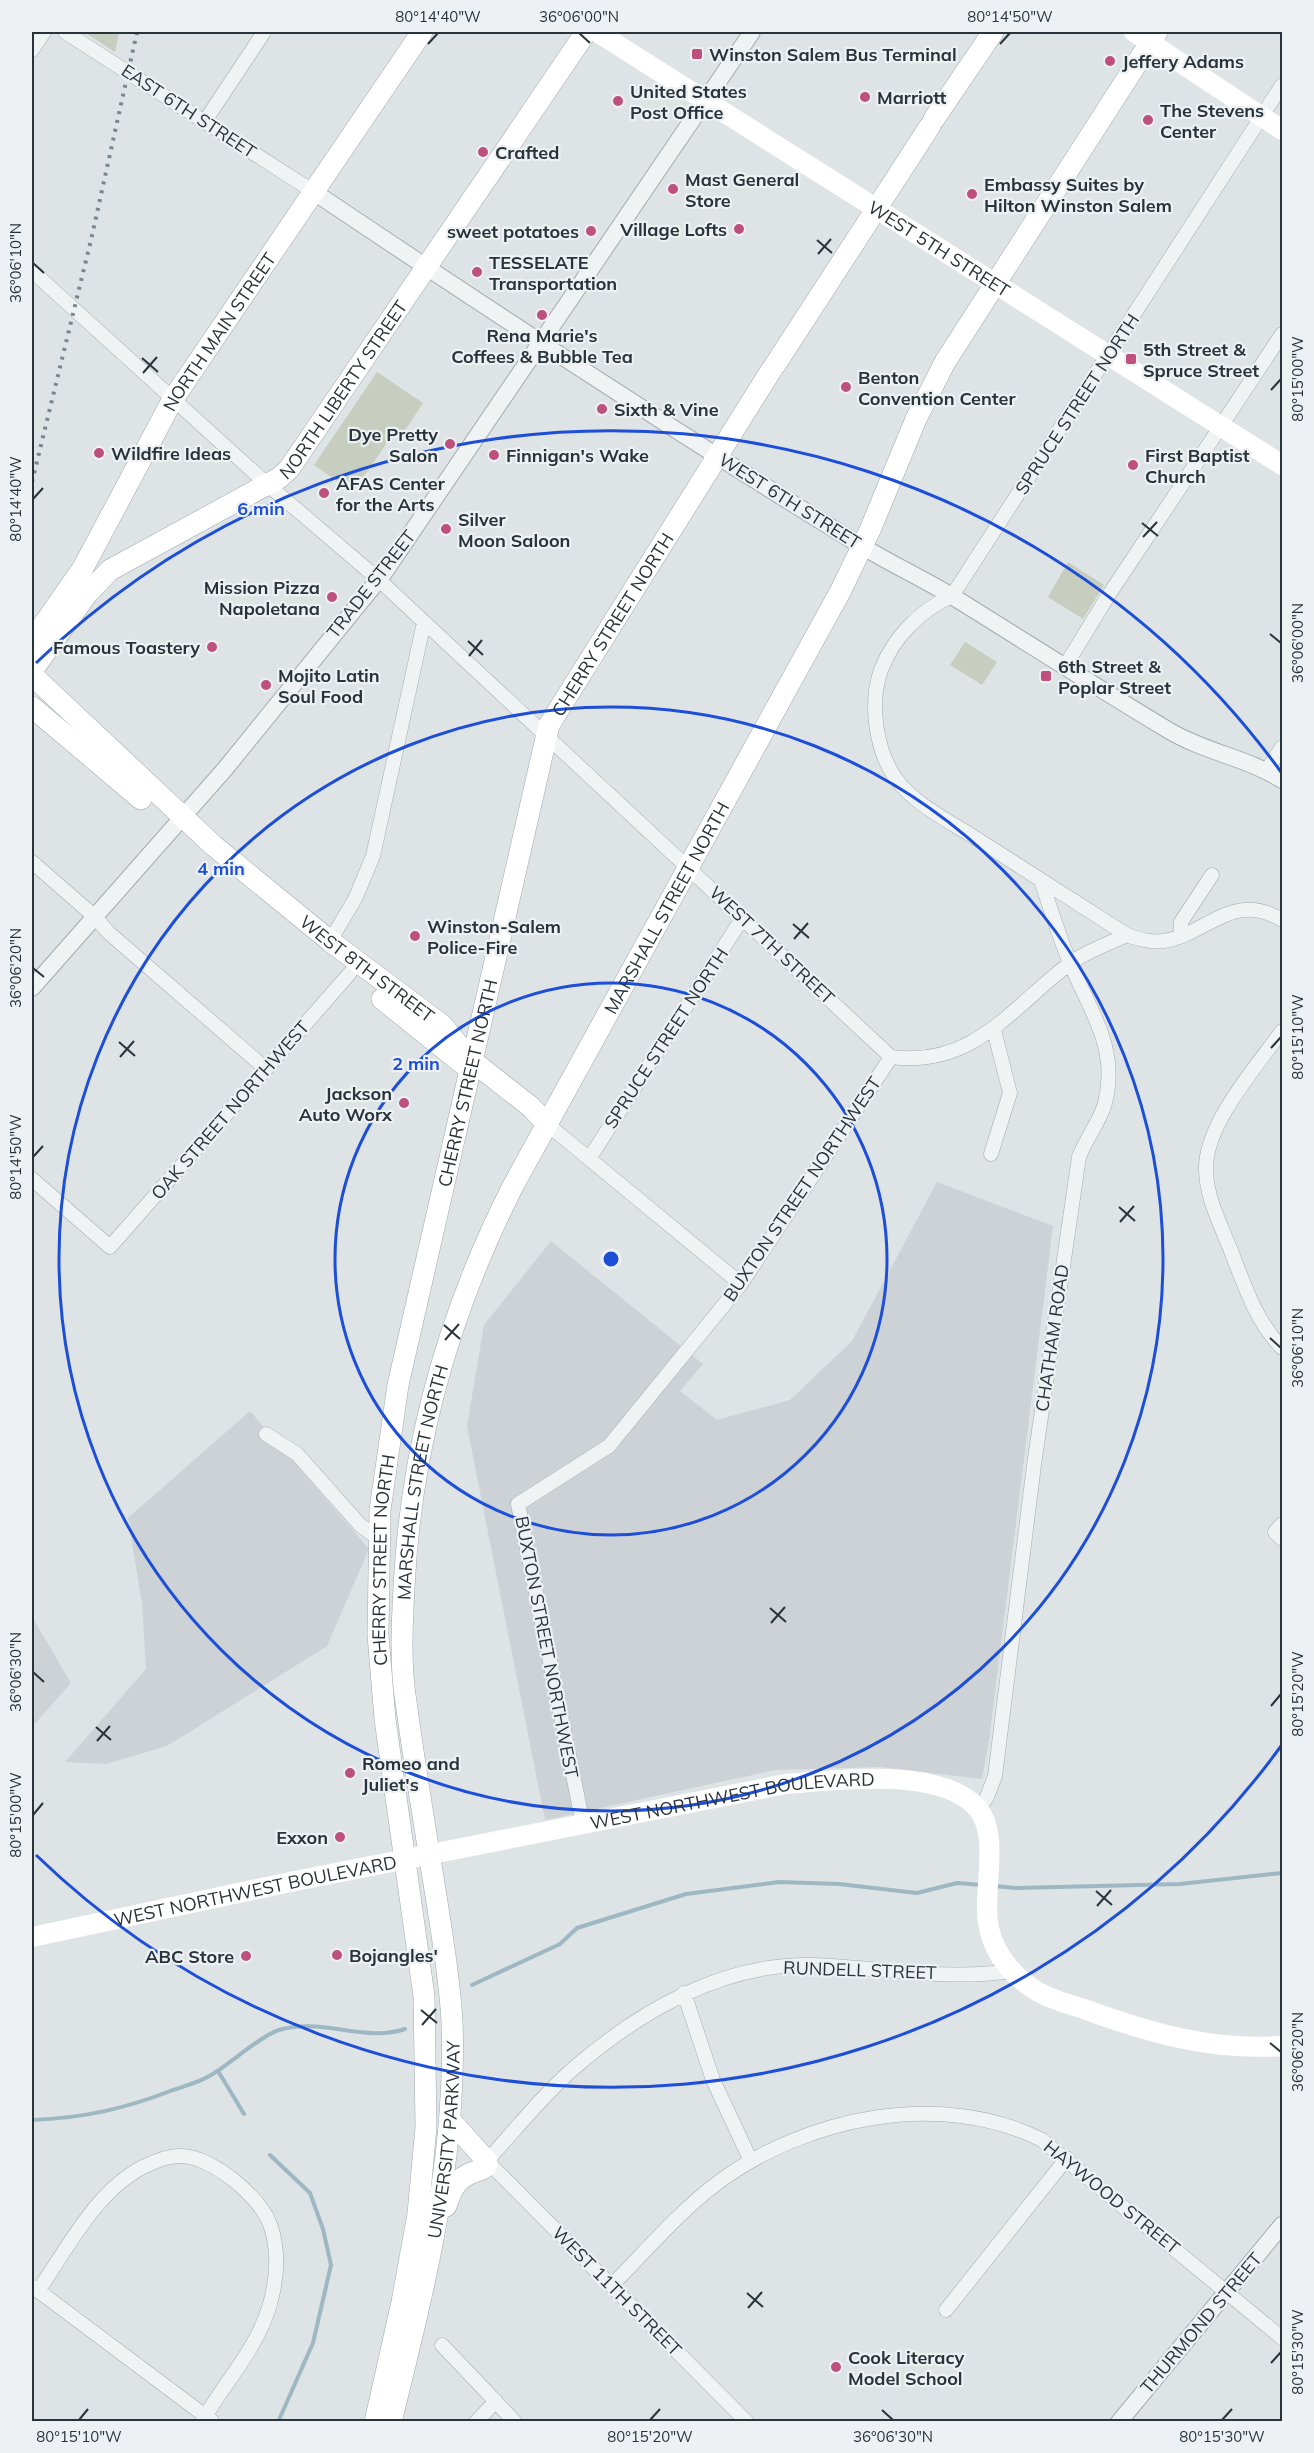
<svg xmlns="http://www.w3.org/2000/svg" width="1314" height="2453" viewBox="0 0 1314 2453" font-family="Mulish,sans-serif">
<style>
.built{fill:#ccd2d6}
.green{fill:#c7cec0}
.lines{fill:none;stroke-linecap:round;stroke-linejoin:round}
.stream{stroke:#9db8c2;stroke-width:4}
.minor-casing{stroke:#a4abae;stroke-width:15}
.tertiary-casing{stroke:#a4abae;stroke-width:18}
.primary-casing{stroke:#9faab0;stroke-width:22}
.minor{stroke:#f0f3f4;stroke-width:14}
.tertiary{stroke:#f0f3f4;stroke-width:16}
.secondary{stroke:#fff;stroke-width:20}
.primary{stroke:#fff;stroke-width:21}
.rail{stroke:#79868d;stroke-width:4;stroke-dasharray:3 6;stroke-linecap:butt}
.ticks{fill:none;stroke:#29343a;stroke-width:2}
.ring{fill:none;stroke:#1d4ed8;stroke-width:3}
.poi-dot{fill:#bd507c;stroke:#edf1f3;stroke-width:2}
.labels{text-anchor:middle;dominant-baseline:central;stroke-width:4.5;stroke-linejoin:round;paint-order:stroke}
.poi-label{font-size:18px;font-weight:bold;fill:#29343a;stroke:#edf1f3;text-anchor:start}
.street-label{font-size:18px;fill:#29343a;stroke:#edf1f3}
.centre{fill:#1d4ed8;stroke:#edf1f3;stroke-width:3}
.ring-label{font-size:18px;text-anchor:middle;font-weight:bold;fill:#1d4ed8;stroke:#edf1f3;stroke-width:4.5;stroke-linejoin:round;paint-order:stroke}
.neatline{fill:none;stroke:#29343a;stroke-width:2}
.ticks-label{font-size:15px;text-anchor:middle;fill:#29343a}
</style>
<rect width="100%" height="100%" fill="#dee3e5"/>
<path class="built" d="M937,1182L1053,1226L989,1740L982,1779L881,1767L775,1770L545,1820L467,1426L484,1325L551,1241L703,1364L680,1391L717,1420L790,1400L852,1341Z
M250,1411L369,1549L327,1646L167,1746L106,1764L65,1762L146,1669L142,1604L128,1518Z
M32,1617L71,1683L32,1727Z"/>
<path class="green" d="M84,32H119L115,52Z
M377,372L423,403L400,438L393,434L353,492L314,465Z
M1068,562L1104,585L1083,619L1048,597Z
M965,642L997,662L982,685L950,665Z"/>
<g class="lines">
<path class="stream" d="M995,1886L1015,1888L1180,1884L1282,1873
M472,1985L560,1944L577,1928L686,1894L779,1882L839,1884L917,1893L957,1883L982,1885
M218,2071L244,2114
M32,2120C84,2118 124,2109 173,2090C185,2086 200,2082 211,2075C230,2064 260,2036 279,2030C321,2017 365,2043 405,2029
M270,2155L310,2193L323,2229L331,2265L313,2343L278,2422"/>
<g class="minor-casing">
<path id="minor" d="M65,32L314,192
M32,50L44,32
M1282,85L952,596C920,610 893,638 881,670C869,703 876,751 896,779C915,805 951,822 977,839C1027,871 1077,903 1127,935C1139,939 1151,943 1164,941C1208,934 1233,890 1282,920
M205,121L264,32
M32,271L268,485L378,579L891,1057
M1064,668L1108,596L1282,334
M1267,770L1282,747
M32,862L94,916L109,933L266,1069
M1181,936V922L1212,875
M330,941L355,899L373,856L424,622
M1282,1031C1257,1066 1205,1124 1206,1169C1206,1199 1223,1229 1233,1256C1246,1290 1257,1322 1282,1348
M891,1057C973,1068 1011,1008 1069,964C1085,952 1108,944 1127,935
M547,1124L741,1284
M991,1154L1010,1093L994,1030
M589,1159L743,917
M32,1179L110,1247L350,973
M266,1434L297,1454L360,1525L379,1539
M1282,1524L1275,1532L1282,1539
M978,1810L987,1797L995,1776L1034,1465L1079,1157C1086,1138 1100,1122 1105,1103C1119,1049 1090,1010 1070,963C1059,936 1050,908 1041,880
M583,1824L518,1504L609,1446L741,1284L891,1057
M684,1993L713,2080L751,2161
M612,2285C645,2252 678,2213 716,2184C805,2117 941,2089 1042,2140L1282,2338
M33,2287L212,2421
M38,2291C67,2249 96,2191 143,2167C155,2161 169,2155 182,2156C214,2158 262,2198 271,2227C279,2252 277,2279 270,2304C257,2350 225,2381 202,2422
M946,2310L1067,2158
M442,2345L515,2422
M476,2422L496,2401
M747,2422L487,2161C515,2130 543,2095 574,2068C640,2011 723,1963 812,1965C878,1967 946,1981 1012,1971"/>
</g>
<g class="tertiary-casing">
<path id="tertiary" d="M314,192C494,313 675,432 860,545C891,564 924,579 955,598C1026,642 1096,687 1168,730C1204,752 1248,758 1282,780
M32,988L225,769L384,573L752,32
M1119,2422L1282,2225"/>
</g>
<g class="primary-casing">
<g id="primary">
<path d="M934,119L993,32"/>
<path d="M775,365L930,126"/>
<path id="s3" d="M32,641L83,568L173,399L422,32"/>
<path id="s4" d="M32,671L87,594L110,570L279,478L289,469L586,32"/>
<path id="s5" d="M32,675L214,846L330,941L442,1025L471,1060L531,1107L547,1124"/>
<path d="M32,707L141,799"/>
<path d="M382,999L463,1064"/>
<path d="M446,2206C452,2189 456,2178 474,2172C480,2170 483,2170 487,2165V2161L451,2121"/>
<path id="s6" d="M375,2422L402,2302L418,2214L426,2127L424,1996L385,1719L378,1635L380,1510L398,1385L549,725L772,369"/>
<path id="s7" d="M391,2422C424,2288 457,2161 452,2022C450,1981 443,1942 437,1902C426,1835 415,1768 406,1702C400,1665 402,1625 404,1587C411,1446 449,1312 513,1186L840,592L870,530L916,419L945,362L1157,32"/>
</g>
</g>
<use href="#minor" class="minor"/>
<use href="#tertiary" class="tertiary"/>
<g class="secondary">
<path id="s1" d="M597,32L1282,465"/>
<path d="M1134,32L1282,130"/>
<path id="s2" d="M32,1937L295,1881L786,1784C836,1780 942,1766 978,1809C1001,1837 981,1893 989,1928C994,1952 1010,1972 1029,1986C1045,1998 1066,2003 1084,2009C1149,2033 1212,2051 1282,2046"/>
</g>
<use href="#primary" class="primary"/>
<path class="rail" d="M32,482L91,240L137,32"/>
</g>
<path class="ticks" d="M579,33L590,43M428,44L438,33M1000,44L1010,33M817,240L832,253M818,254L831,239M33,263L44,273M142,358L158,372M143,373L157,357M1271,390L1281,379M33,499L43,488M1142,523L1158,536M1143,537L1157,522M1270,634L1281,643M468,641L483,655M469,656L482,640M793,924L809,938M794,939L808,923M33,968L44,977M119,1042L135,1056M1271,1048L1281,1037M120,1057L134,1041M33,1157L43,1146M1119,1207L1135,1221M1120,1222L1134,1206M444,1325L460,1339M1270,1338L1281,1348M445,1340L459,1324M770,1608L786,1622M771,1623L785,1607M33,1672L44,1682M1271,1706L1281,1694M96,1727L111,1740M97,1741L110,1726M33,1815L43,1803M1096,1891L1112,1905M1097,1906L1111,1890M421,2010L437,2023M422,2025L436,2009M1270,2043L1281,2052M747,2293L763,2307M748,2308L762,2292M1271,2363L1281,2352M882,2410L893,2420M79,2420L88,2409M650,2420L660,2409M1222,2420L1232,2409"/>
<g class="ring">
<circle cx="611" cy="1259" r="276"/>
<circle cx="611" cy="1259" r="552"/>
<path d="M1281 1746A828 828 0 0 1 36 1855M36 663A828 828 0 0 1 1281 772"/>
</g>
<g class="poi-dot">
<rect x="691" y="48" width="12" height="12" rx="3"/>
<circle cx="1110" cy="61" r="6"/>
<circle cx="865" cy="97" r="6"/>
<circle cx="618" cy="101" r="6"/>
<circle cx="1148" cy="120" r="6"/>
<circle cx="483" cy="152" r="6"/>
<circle cx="673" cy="189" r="6"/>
<circle cx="972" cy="194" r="6"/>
<circle cx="739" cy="229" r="6"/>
<circle cx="591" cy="231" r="6"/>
<circle cx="477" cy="272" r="6"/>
<circle cx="542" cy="315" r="6"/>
<rect x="1125" y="353" width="12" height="12" rx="3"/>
<circle cx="846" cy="387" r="6"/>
<circle cx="602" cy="409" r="6"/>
<circle cx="450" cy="444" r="6"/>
<circle cx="99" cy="453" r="6"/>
<circle cx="494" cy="455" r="6"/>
<circle cx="1133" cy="465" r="6"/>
<circle cx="324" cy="493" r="6"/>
<circle cx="446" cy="529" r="6"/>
<circle cx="332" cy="597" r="6"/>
<circle cx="212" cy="647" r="6"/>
<rect x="1040" y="670" width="12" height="12" rx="3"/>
<circle cx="266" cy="685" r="6"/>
<circle cx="415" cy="936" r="6"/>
<circle cx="404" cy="1103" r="6"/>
<circle cx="350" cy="1773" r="6"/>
<circle cx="340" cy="1837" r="6"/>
<circle cx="337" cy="1955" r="6"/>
<circle cx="246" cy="1956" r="6"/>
<circle cx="836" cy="2367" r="6"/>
</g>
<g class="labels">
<g class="poi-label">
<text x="709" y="54">Winston Salem Bus Terminal</text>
<text x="1122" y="61">Jeffery Adams</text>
<text x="630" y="91">United States<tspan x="630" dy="21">Post Office</tspan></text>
<text x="877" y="97">Marriott</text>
<text x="1160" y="110">The Stevens<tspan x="1160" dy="21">Center</tspan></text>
<text x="495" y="152">Crafted</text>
<text x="685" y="179">Mast General<tspan x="685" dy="21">Store</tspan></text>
<text x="984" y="184">Embassy Suites by<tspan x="984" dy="21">Hilton Winston Salem</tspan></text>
<text x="727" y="229" text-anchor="end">Village Lofts</text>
<text x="579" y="231" text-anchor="end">sweet potatoes</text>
<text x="489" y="262">TESSELATE<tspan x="489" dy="21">Transportation</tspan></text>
<text x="542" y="335" text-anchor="middle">Rena Marie's<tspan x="542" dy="21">Coffees &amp; Bubble Tea</tspan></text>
<text x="1143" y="349">5th Street &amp;<tspan x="1143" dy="21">Spruce Street</tspan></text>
<text x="858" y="377">Benton<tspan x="858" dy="21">Convention Center</tspan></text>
<text x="614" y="409">Sixth &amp; Vine</text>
<text x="438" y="434" text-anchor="end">Dye Pretty<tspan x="438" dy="21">Salon</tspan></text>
<text x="111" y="453">Wildfire Ideas</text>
<text x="506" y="455">Finnigan's Wake</text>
<text x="1145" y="455">First Baptist<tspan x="1145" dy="21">Church</tspan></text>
<text x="336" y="483">AFAS Center<tspan x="336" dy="21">for the Arts</tspan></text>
<text x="458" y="519">Silver<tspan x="458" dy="21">Moon Saloon</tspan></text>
<text x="320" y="587" text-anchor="end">Mission Pizza<tspan x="320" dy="21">Napoletana</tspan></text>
<text x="200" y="647" text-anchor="end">Famous Toastery</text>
<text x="1058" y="666">6th Street &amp;<tspan x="1058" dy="21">Poplar Street</tspan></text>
<text x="278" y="675">Mojito Latin<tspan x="278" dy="21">Soul Food</tspan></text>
<text x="427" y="926">Winston-Salem<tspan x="427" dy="21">Police-Fire</tspan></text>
<text x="392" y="1093" text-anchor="end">Jackson<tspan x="392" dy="21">Auto Worx</tspan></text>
<text x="362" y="1763">Romeo and<tspan x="362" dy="21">Juliet's</tspan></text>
<text x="328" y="1837" text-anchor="end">Exxon</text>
<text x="349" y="1955">Bojangles'</text>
<text x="234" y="1956" text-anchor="end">ABC Store</text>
<text x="848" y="2357">Cook Literacy<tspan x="848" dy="21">Model School</tspan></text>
</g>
<g class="street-label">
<text transform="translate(189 111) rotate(33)">EAST 6TH STREET</text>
<text stroke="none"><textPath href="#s1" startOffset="405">WEST 5TH STREET</textPath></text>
<text stroke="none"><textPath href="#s3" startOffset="362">NORTH MAIN STREET</textPath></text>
<text stroke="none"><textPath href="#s4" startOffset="430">NORTH LIBERTY STREET</textPath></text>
<text transform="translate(1077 404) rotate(-57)">SPRUCE STREET NORTH</text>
<text transform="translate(790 501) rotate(32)">WEST 6TH STREET</text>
<text transform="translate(371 584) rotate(-52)">TRADE STREET</text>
<text stroke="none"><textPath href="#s6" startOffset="1842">CHERRY STREET NORTH</textPath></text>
<text stroke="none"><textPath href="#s7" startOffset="1581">MARSHALL STREET NORTH</textPath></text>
<text transform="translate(772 945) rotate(43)">WEST 7TH STREET</text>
<text stroke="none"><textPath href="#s5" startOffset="446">WEST 8TH STREET</textPath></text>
<text transform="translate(666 1038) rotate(-57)">SPRUCE STREET NORTH</text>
<text stroke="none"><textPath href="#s6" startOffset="1356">CHERRY STREET NORTH</textPath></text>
<text transform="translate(230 1110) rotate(-49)">OAK STREET NORTHWEST</text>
<text transform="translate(802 1189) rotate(-56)">BUXTON STREET NORTHWEST</text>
<text transform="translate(1052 1338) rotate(-82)">CHATHAM ROAD</text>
<text stroke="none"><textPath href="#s7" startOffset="951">MARSHALL STREET NORTH</textPath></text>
<text stroke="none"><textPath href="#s6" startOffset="870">CHERRY STREET NORTH</textPath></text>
<text transform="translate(547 1647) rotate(79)">BUXTON STREET NORTHWEST</text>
<text stroke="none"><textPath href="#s2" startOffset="714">WEST NORTHWEST BOULEVARD</textPath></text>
<text stroke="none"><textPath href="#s2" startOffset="228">WEST NORTHWEST BOULEVARD</textPath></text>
<text transform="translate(860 1970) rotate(2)">RUNDELL STREET</text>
<text stroke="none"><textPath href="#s7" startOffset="288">UNIVERSITY PARKWAY</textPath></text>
<text transform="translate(1112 2197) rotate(39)">HAYWOOD STREET</text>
<text transform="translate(617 2291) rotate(45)">WEST 11TH STREET</text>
<text transform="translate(1201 2323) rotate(-50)">THURMOND STREET</text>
</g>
</g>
<circle cx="611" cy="1259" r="9" class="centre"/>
<g class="ring-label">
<text x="261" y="515">6 min</text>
<text x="221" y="875">4 min</text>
<text x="416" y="1070">2 min</text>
</g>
<rect width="1314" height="2453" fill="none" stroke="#edf1f3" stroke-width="66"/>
<rect x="33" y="33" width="1248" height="2387" class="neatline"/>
<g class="ticks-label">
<text x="438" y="22">80°14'40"W</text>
<text x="579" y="22">36°06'00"N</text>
<text x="1010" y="22">80°14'50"W</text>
<text transform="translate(16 263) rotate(-90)" y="5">36°06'10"N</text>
<text transform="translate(1298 379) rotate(-90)" y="5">80°15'00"W</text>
<text transform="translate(16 499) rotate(-90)" y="5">80°14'40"W</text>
<text transform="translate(1298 643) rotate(-90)" y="5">36°06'00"N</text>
<text transform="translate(16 968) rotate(-90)" y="5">36°06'20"N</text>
<text transform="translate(1298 1037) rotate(-90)" y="5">80°15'10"W</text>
<text transform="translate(16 1157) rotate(-90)" y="5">80°14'50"W</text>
<text transform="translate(1298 1348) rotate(-90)" y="5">36°06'10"N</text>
<text transform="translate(16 1672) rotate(-90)" y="5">36°06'30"N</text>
<text transform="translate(1298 1694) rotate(-90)" y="5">80°15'20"W</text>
<text transform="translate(16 1815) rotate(-90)" y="5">80°15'00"W</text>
<text transform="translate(1298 2052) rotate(-90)" y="5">36°06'20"N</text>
<text transform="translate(1298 2352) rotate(-90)" y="5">80°15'30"W</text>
<text x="79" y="2442">80°15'10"W</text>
<text x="650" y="2442">80°15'20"W</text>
<text x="893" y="2442">36°06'30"N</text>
<text x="1222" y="2442">80°15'30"W</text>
</g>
</svg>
